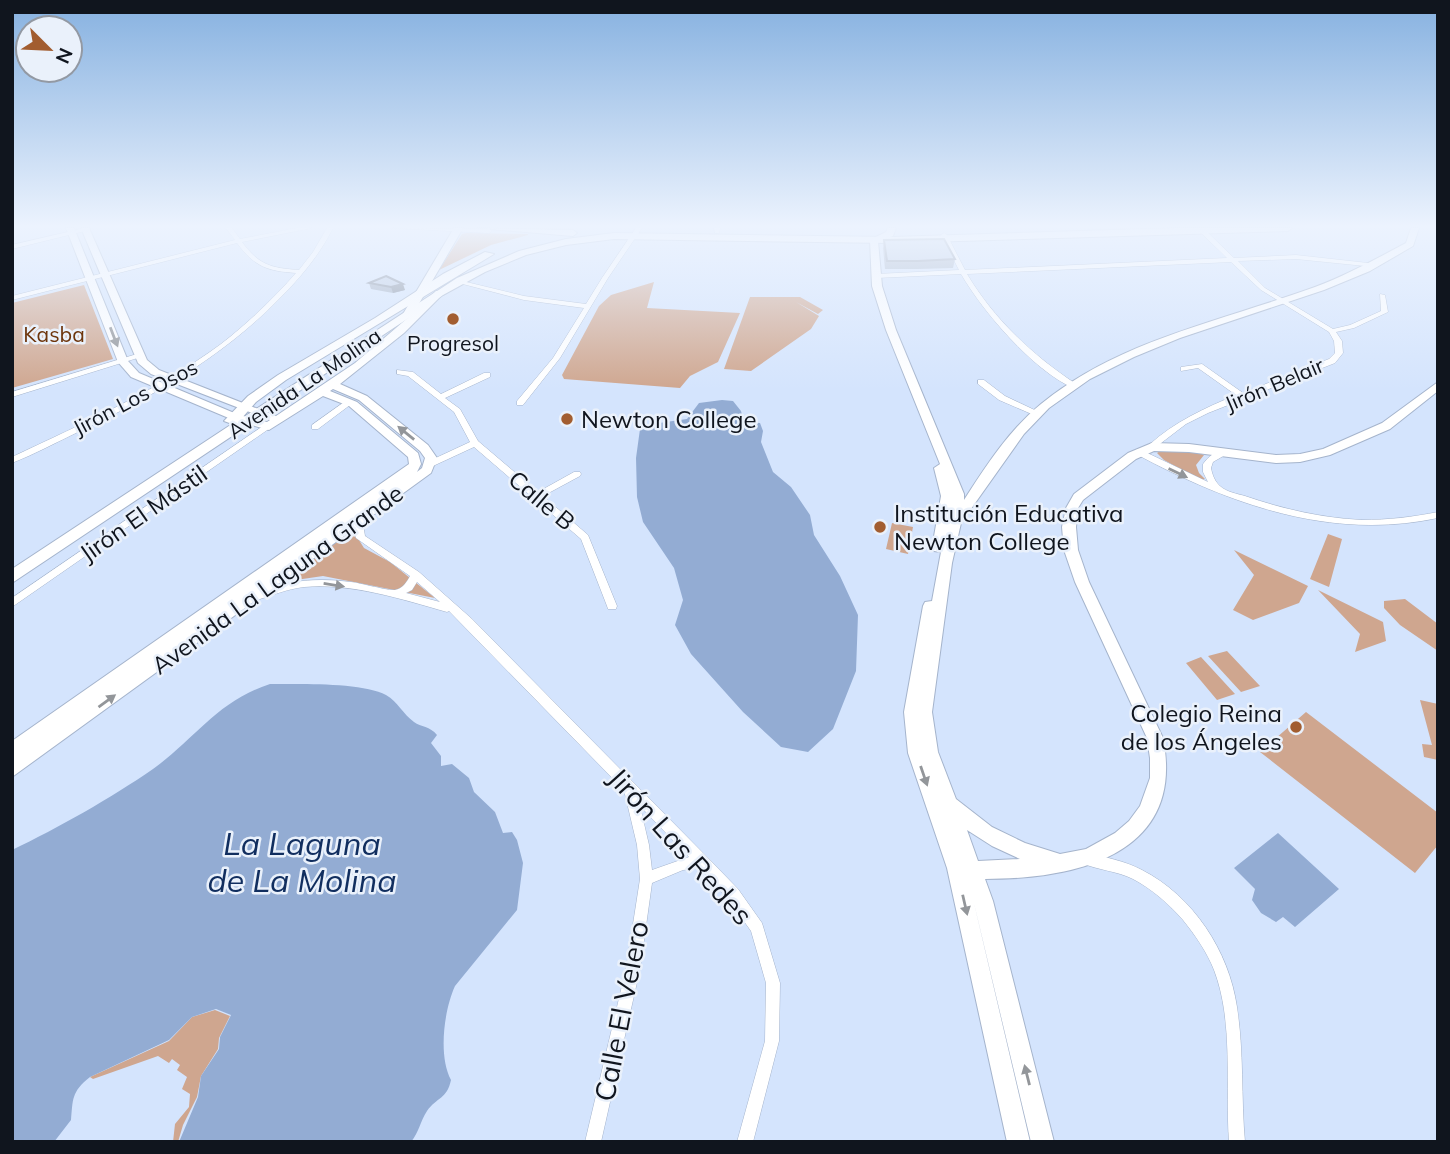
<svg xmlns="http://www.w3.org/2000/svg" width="1450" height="1154" viewBox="0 0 1450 1154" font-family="Mulish,sans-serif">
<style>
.green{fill:#cfa68f}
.water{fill:#93acd3}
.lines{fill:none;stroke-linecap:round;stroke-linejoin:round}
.street-casing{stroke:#a5b4cc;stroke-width:1}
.secondary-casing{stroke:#a5b4cc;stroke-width:2}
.primary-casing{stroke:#a5b4cc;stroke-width:2}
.street{fill:#fff;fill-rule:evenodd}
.secondary{fill:#fff;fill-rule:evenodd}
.primary{fill:#fff;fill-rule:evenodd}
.wall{fill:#a1aec2}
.shaded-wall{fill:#838d9e}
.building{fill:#bbcae2;stroke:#838d9e;stroke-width:2}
.oneway{fill:#93969a}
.poi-dot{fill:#a25d30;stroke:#eaf1fb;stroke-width:2.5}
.labels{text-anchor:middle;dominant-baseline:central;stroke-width:5;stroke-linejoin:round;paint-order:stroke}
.far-park-label{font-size:21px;fill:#6d350c;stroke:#eaf1fb}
.far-poi-label{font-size:21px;fill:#10151e;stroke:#eaf1fb}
.far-street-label{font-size:21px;fill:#10151e;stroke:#eaf1fb}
.poi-label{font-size:24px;fill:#10151e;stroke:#eaf1fb;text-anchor:start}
.street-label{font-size:24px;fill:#10151e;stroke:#eaf1fb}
.near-street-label{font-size:28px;fill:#10151e;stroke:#eaf1fb}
.near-water-label{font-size:32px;font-style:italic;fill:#112e5f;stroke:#eaf1fb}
</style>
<rect width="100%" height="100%" fill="#d4e4fd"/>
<path class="green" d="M466,233L528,234V235L491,245L439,270L462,234Z
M654,282L647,308L740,313L718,362L690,376L680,388L564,379L562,375L599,306L611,295Z
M84,285L113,359L12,388V303Z
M750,297H800L823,310L818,314L796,302L819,316L811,329L751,371L724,369Z
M1160,451L1196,452L1204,455L1196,465L1199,473L1205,479L1200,480L1164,460L1157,453Z
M892,523L913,527L908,554L886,549Z
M355,528L357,537L364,548L390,562L435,598L323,576L282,582Z
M1328,534L1342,539L1329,587L1310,579Z
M1234,550L1308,586L1299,603L1253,620L1233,610L1254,575Z
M1318,590L1383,622L1386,641L1355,652L1360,634Z
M1405,599L1438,624V651L1400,625L1384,608V601Z
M1227,651L1260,686L1241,692L1208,656Z
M1201,657L1235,694L1217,700L1186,663Z
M1420,700L1438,704V760L1424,757L1422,744L1432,745Z
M1306,712L1438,813V845L1415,873L1260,752Z
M215,1010L230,1016L219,1038L218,1049L201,1076L197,1097L183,1125L178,1142H173L175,1124L189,1107L190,1094L182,1089L187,1077L177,1070L180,1065L172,1059L169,1063L158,1056L93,1079L90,1077L169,1041L192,1017Z"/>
<path class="water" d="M722,400L733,401L741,411L744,422L760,423L763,431L761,442L773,472L791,487L810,515L814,535L840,576L858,615L856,671L833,729L808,752L781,747L743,712L691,654L675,625L683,600L674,568L643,522L637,497L636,458L640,429L659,423L687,419L699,403Z
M270,684C298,684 363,682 386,695C398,702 403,714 414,722C421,727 430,726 437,735L431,743L441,756V766L452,764L469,778L474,792L495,812L503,833L512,832L517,840L523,863L517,910L455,986C444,1010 438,1056 451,1080C447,1099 437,1097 427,1111C420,1122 419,1132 411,1142H179L198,1097L201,1076L219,1049L220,1037L231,1015L216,1009L192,1017L169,1040L90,1077C71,1092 73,1100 71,1120L54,1142H12V850C58,828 111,798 153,769C195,739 217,701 270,684Z
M1278,833L1339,889L1295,927L1283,917L1276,922L1261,913L1252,900L1255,889L1234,868Z"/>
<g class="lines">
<g class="street-casing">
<path id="street" d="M85,228L89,230L12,249V245Z
M226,228H232L240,239L297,228H312L242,242C259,265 271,268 299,270L313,252L327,228H333C319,256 300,278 278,300C221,358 153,396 80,431C57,442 35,454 12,463V457C84,423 157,391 221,344C248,323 273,299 296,273C267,271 255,267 237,243L12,300V296L235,240Z
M393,228L489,229L492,231L489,233Z
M636,228H642L608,278L560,358L523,405H517V401L553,358L584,308L524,300L455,282L458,280L524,296L586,304L602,278Z
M714,228H720L719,233H715Z
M1196,228H1203L1234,258L1296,255L1377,264L1378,265L1375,267L1296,259L1238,261L1265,288L1333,329L1350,325L1381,311L1380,294L1385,295L1388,312L1354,328L1336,332L1342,341L1343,353L1335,363L1208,413L1186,424L1152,450L1148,447L1149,445C1174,422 1205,408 1236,395L1198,368L1181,371V367L1202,364L1243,393L1329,359L1335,353L1334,341L1329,332L1261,290L1231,262L967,274C994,319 1032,355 1076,384V388H1073C1033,370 983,312 961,274L876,278L873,276L876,274L959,270L941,235L944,233L947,235L965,270L1227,258Z
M137,354H140L144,356L12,397V392Z
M397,370L413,372L441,394L484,373H490V377L445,398L460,409L478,441L538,492L574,472H580L581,474L580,476L543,496L588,535L617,606L616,609H608L607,606L581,539L474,447L433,466H427L426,464L427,462L470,442L454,412L408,376L397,374Z
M978,380H984L1005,396L1041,413L1037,415H1034L999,400L978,384Z
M347,400H350L354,402L318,429H312V425Z
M266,424H272L273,426L12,607V598Z
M1139,449L1208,482L1203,472V464C1208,457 1216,450 1225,451L1226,453L1225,455L1213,462L1211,468C1212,474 1215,482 1220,486C1226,492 1238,494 1245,496C1283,509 1322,518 1362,520C1388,520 1413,517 1438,512V518C1331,541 1229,504 1136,454L1135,452L1136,450Z
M368,511L372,514L364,530L365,536L419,572L472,619L707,857L738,889L762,923L780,983L779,1041L753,1142H737L765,1041L766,983L751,931L728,899L700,868L683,870L652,883L640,969L601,1142H585L626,969L640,879L637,845L624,790L449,611L447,612C401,599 352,583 304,587C287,589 273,595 257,600L254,599L252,596L254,593C288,581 314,577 351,582C360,583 389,591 395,590C402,589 407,582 410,576L356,538L354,530L365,512ZM417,582L440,602L406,593L412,590ZM640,806L689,857L652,870L649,845Z
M1086,853C1105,857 1125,861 1142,870C1193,896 1229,951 1237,1007C1244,1052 1241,1097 1245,1142H1229C1225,1087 1234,1022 1214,970C1207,952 1195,935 1183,920C1169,904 1152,889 1133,879C1117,871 1098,870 1081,863L1080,859L1081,855Z"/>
</g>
<g class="secondary-casing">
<path id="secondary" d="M66,228H74L128,361L139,373L239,415L267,422L270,420L151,374L138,363L81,228H89L147,360L159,370L276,416L355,363L410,316L403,314L454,228H463L413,314L436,291H442V295L404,333L340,384L367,396L428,445L437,458L431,473L12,777V759L14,758H12V741L409,464L408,457L349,406L323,396L269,430L231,419L131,377L118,362ZM333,389L359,400L420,451L425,458L422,468L417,472L421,464L418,453L357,402L330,391Z
M477,228L573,230L577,233L573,236Z
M888,228H896L893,236L878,241L882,286L896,330L964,494V500C986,466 1009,430 1041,404C1119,340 1222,321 1315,287C1347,275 1376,259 1406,243L1411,228H1419L1413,246L1370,271L1324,290L1180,338L1134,357L1090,379L1049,408L1024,434L961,523L952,563L932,712L938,752L956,799L992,827L1025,843L1060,854L1086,849L1115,833L1129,821L1140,806L1150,778V758L1147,738L1075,582L1064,550L1062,527L1066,508L1074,494L1128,453L1152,443L1189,444L1276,455L1300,454L1323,449L1382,423L1438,382V391L1390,429L1330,455L1300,462L1276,463L1189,452L1154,451L1136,459L1083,500L1078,508L1076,527L1078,550L1089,582L1163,738C1186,855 1076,879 985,879L993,901L1054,1142H1031L973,899L1030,1142H1007L947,868L908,753L904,712L923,606L925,602L932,601L941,552L934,551L932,548L941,496L934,468L940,464L886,330L872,286L870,240L886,232ZM967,830L992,846L1020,859L978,861Z"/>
</g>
<g class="primary-casing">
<path id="primary" d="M1177,228H1292L1288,231L892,243L614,239L566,245L526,255L485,272L443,295L12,583V569L232,424L224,421L248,396L278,375L375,318L443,274L485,252L494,254L286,380L256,402L241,419L457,278L519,251L566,239L614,233L892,237Z"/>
</g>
<use href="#street" class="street"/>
<use href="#secondary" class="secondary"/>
<use href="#primary" class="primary"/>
</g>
<path class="wall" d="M884,240L955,259L953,268L917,269H885L883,248Z
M386,276L405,290L393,293L371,289L369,283Z"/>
<path class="shaded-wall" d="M403,284L405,290L393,293L391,287Z"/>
<path class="building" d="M944,239L955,259L918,261H887L884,240Z
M386,276L403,284L391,287L369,283Z"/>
<defs><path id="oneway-solid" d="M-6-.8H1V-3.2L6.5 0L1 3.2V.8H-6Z" transform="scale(1.75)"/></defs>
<g class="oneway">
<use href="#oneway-solid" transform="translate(114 337) rotate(69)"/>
<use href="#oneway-solid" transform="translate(406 433) rotate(-141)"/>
<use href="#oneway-solid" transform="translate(1178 473) rotate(26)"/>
<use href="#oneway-solid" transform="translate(334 585) rotate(9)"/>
<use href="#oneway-solid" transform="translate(107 701) rotate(-36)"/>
<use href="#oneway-solid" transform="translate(924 776) rotate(71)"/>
<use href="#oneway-solid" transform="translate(965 905) rotate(77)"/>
<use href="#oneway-solid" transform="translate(1027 1075) rotate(-104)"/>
</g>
<linearGradient id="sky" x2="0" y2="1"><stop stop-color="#86b1e0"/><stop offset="0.58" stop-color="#ecf3fe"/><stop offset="1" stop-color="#ecf3fe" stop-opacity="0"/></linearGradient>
<rect width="1450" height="390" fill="url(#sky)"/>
<g class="poi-dot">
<circle cx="453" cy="319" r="7"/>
<circle cx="567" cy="419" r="7"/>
<circle cx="880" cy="527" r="7"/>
<circle cx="1296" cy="727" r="7"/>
</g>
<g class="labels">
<g class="far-park-label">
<text x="54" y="334">Kasba</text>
</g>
<g class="far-poi-label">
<text x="453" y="343">Progresol</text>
</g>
<g class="far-street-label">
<text transform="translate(304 383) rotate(-34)">Avenida La Molina</text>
<text transform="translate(1274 384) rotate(-23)">Jirón Belair</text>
<text transform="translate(135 397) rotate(-28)">Jirón Los Osos</text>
</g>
<g class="poi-label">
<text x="581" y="419">Newton College</text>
<text x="894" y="513">Institución Educativa<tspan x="894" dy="28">Newton College</tspan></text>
<text x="1282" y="713" text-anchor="end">Colegio Reina<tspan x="1282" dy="28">de los Ángeles</tspan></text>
</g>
<g class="street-label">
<text transform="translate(542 500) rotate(40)">Calle B</text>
<text transform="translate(143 513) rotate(-35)">Jirón El Mástil</text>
<text transform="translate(277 579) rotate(-36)">Avenida La Laguna Grande</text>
</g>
<g class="near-street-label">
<text transform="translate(681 846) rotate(48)">Jirón Las Redes</text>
<text transform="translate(621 1011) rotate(-79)">Calle El Velero</text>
</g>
<g class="near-water-label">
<text x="302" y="843">La Laguna<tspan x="302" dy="37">de La Molina</tspan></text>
</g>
</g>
<rect width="1450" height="1154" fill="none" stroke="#10151e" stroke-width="28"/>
<g transform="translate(49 49) rotate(114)"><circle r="33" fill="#eaf1fb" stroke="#9399a3" stroke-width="2"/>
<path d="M0-5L12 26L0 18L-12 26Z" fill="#a25d30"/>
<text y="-10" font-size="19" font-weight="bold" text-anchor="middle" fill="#10151e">N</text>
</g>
</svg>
